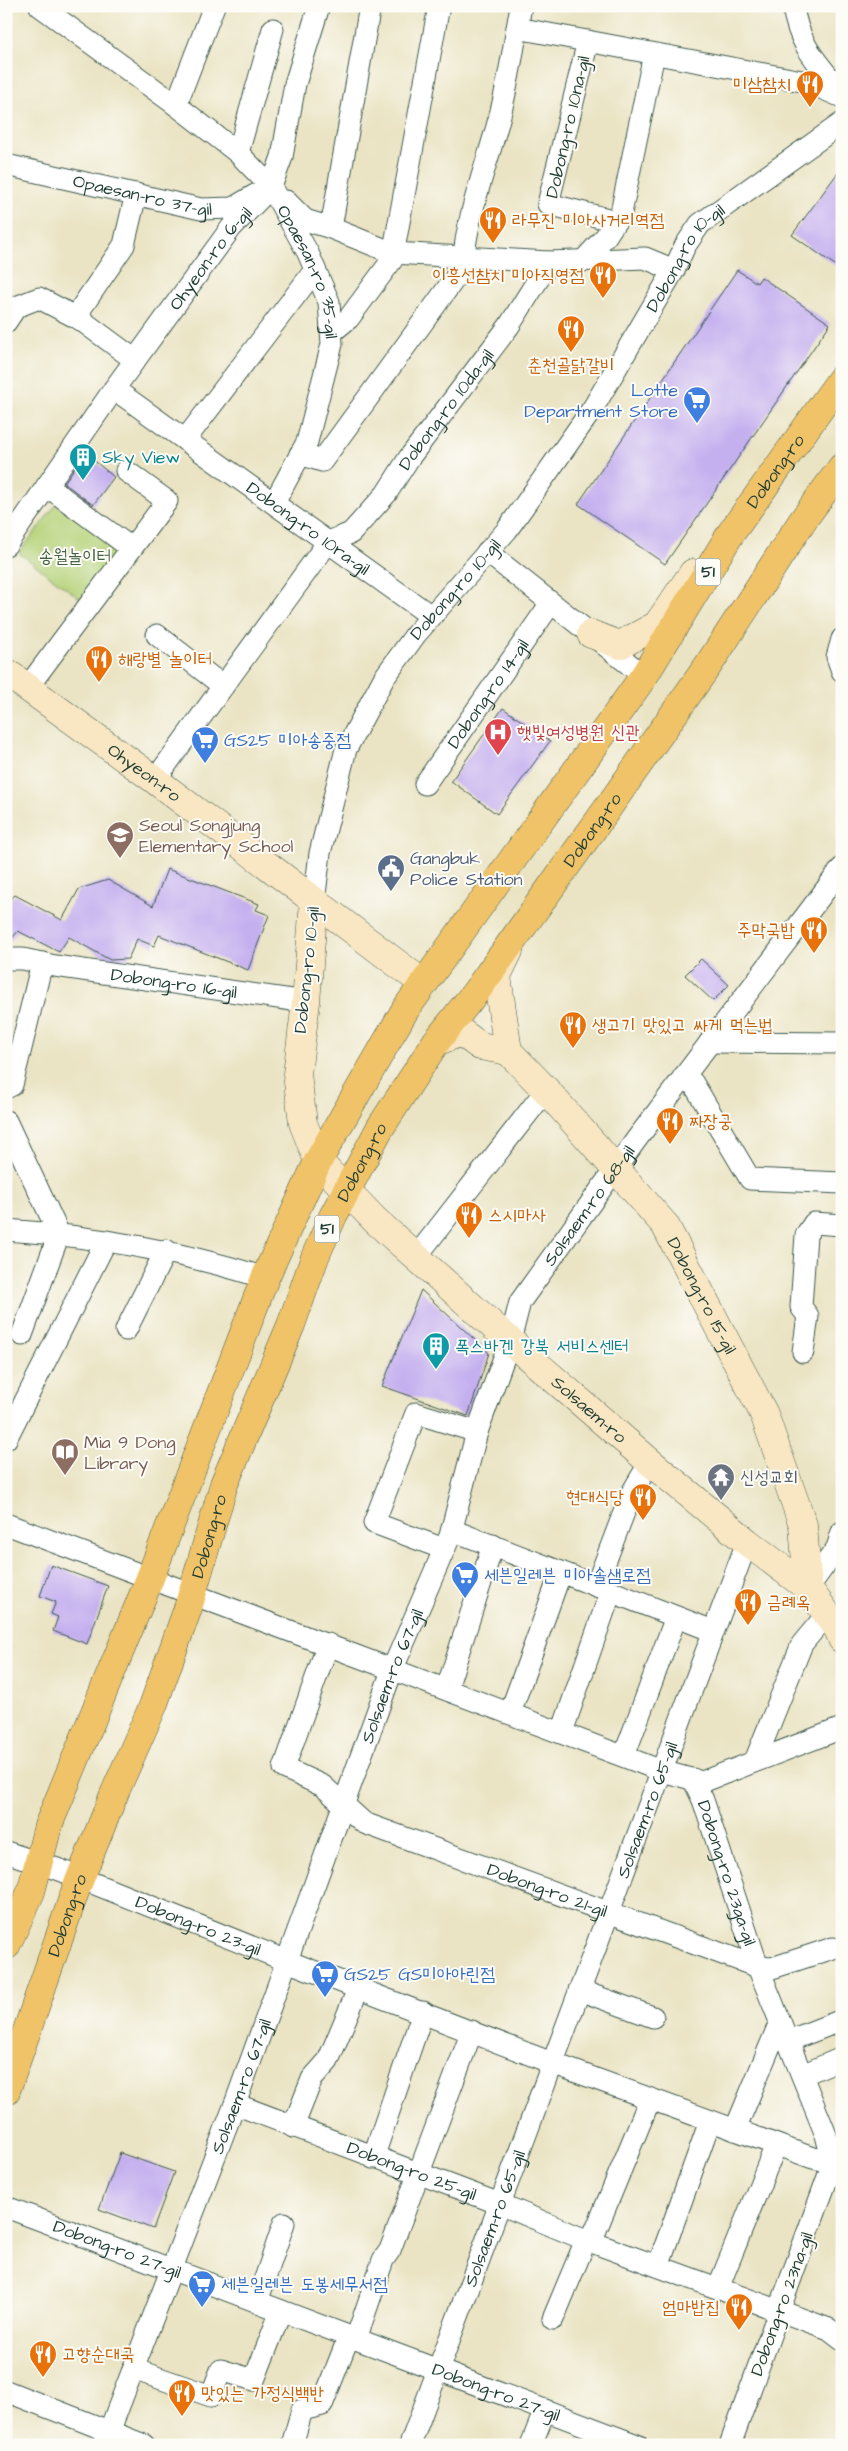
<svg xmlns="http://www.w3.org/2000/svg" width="848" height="2451" viewBox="0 0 848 2451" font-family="'Architects Daughter','Poor Story',sans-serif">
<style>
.green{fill:#b4d177;stroke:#6a8756}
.building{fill:#c5b0ef}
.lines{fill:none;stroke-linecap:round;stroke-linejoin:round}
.street-casing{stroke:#3d564a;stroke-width:23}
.secondary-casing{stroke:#3d564a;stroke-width:29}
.primary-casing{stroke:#3d564a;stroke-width:29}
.street{stroke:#fff;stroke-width:21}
.secondary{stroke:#f9e7c3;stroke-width:28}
.primary{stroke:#f0c369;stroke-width:28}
.labels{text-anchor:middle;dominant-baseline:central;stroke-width:4;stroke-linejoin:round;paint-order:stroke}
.shield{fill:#fdfcf7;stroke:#62766e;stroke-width:1}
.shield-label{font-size:16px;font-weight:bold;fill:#1f3d34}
.food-label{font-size:18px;fill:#c56008;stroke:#fdfcf7;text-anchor:start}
.street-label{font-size:18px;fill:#1f3d34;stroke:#fdfcf7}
.shop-label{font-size:18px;fill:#366cbe;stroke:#fdfcf7;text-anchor:start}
.culture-label{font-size:18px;fill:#0d838f;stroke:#fdfcf7;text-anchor:start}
.park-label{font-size:18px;fill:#446245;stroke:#fdfcf7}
.health-label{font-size:18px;fill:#be3a42;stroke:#fdfcf7;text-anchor:start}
.education-label{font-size:18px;fill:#785e54;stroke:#fdfcf7;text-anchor:start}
.service-label{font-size:18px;fill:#4e5e75;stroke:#fdfcf7;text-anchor:start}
.worship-label{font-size:18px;fill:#5b616d;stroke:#fdfcf7;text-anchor:start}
</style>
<rect width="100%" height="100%" fill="#fdfcf7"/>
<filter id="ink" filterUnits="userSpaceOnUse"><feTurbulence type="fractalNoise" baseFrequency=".02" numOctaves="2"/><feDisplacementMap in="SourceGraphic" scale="10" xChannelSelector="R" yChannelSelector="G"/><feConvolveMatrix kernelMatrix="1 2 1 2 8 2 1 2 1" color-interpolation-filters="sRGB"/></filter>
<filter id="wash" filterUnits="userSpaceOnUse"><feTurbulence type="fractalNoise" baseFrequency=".0096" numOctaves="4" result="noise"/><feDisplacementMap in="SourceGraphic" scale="20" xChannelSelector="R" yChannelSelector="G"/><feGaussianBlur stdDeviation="1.12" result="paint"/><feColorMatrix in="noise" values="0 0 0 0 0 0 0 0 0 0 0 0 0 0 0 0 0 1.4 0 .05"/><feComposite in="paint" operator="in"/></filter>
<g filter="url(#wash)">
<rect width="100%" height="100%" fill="#eae4c4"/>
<path class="green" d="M57,503L125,555L86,603L19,553Z"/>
<g id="blocks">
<path class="building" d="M842,167V270L792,235Z
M737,270L757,283L761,277L830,324L665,564L578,504Z
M85,453L114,477L93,505L64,483Z
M503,708L550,741L497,814L451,781Z
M167,869L259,904L256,910L269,915L248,970L159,935L154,946L137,939L128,959L110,960L69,937L59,952L18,931L6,946V903L15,895L62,920L79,889L108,880L153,906Z
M701,959L729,985L713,1001L685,975Z
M421,1290L489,1353L468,1416L382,1386Z
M51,1565L108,1586L87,1644L53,1631L58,1617L51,1614L56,1602L40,1596Z
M120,2153L174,2172L153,2229L99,2209Z"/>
</g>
</g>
<g filter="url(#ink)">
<use href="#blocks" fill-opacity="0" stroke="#3d564a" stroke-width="1"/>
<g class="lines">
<g class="street-casing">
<g id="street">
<path id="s1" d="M40,6L176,105L238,153L271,187L308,253L329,302L332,344L307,442L274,503"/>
<path d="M793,6C798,45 818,63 842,93"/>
<path d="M517,28L807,82L842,97"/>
<path d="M588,41L548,204L616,221"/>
<path d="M176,105L214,6"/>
<path d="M238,153L273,29"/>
<path id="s2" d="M6,165L201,209L233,208L255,195"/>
<path d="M286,201L305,220L331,228L393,253L549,262L645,258L674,270"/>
<path d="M331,228L370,6"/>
<path d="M583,261L606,236L621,213L654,54"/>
<path d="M75,317L124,245L136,194"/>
<path d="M6,322L16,307L39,298L81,320L135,360"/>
<path d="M332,332L349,318L392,260L439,6"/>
<path id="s3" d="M114,389L431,616"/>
<path d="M185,440L315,270"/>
<path d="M300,454L322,461L463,267C466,216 486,168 499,119C509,82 514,43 521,6"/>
<path d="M47,486L131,548"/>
<path id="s4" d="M6,545L114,389L231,228L271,187L282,157L295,84L319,6"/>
<path d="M487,552L644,676"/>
<path d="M157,635L223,686"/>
<path d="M842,639L837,657L842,671"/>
<path d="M27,688L167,501L126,471"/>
<path id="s5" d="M155,780L328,542L351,533L386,494L409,458L509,326L549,262"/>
<path id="s6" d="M425,784L551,603"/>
<path id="s7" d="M314,902L320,853L346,749L384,678L416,634L507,530L593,408L674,270L685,246L700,224L842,123"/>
<path id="s8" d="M6,959H23L55,966L306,1002"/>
<path d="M710,1042L842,1043"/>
<path d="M684,1076L693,1083L750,1179L842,1183"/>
<path d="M6,1088L12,1085L42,963"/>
<path d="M6,1121L59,1234L22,1335"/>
<path d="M6,1230C94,1236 180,1251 265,1278"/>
<path d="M416,1257L546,1090"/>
<path d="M126,1330L166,1250"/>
<path d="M803,1352L808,1316L801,1307L806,1235L814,1223L842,1225"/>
<path d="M6,1439L106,1241"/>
<path d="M6,1524L662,1771L702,1782L842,1728"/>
<path d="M452,1530L713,1631"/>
<path d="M444,1549L374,1523L416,1413L477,1432"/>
<path d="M596,1586L631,1494L650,1462"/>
<path d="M808,1588L837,1548L842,1532"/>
<path id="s9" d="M328,1644L284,1768L323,1786L364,1823L758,1967L772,1968L833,1948"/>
<path d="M447,1688L493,1545"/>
<path d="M510,1713L561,1572"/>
<path d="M562,1732L611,1591"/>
<path d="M624,1756L676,1617"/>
<path d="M755,1761L802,1644L827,1614"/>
<path id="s10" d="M693,1779L703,1800L758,1967L826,2135L833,2163L730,2445"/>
<path id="s11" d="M6,1852L60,1870L287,1961L552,2063L810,2157L833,2163L842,2161"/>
<path d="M579,1990L653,2017"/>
<path d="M788,2041L842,2020"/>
<path d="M802,2075L842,2058"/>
<path id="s12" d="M235,2104L500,2204L586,2240L829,2329L842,2339"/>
<path d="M293,2127L312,2079L328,2061L359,1987"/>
<path d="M735,2130L780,2022"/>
<path d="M373,2158L423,2012"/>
<path id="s13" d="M6,2207L637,2445"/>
<path d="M658,2266L710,2121"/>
<path d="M718,2288L776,2145"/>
<path d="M257,2302L284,2223"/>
<path d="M553,2319L586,2240L596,2230L650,2099"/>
<path d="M356,2339L383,2260L390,2250L472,2031"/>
<path d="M133,2369L211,2396L221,2370L254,2380L281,2311"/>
<path d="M6,2391L144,2445"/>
<path id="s14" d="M104,2445L235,2104L393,1668L450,1536L477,1432L510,1341L520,1302L636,1140L842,868"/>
<path d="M292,2445L302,2410L322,2405L349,2336"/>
<path id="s15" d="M410,2445L747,1542"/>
<path d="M531,2445L545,2410"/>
</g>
</g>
<g class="secondary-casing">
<g id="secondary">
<path d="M591,634L620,645L657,625L693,573"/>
<path id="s16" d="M6,672L155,780L424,984"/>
<path id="s17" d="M314,902L306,1002L297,1074L303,1123L318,1161L376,1221L510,1341L650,1462L747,1542L808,1588L838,1629L842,1639"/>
<path d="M436,1042L461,1032L480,1046L508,1051"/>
<path id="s18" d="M508,1051L546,1090L665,1225L764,1414L803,1525L808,1588"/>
<path d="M508,1051L497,976L509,951"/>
</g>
</g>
<g class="primary-casing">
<g id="primary">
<path id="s19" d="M6,1946L31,1892L48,1826L150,1578L265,1278L318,1161L405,1010L644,676L731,533L842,378"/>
<path id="s20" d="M6,2091L77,1886L115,1792L153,1706L188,1608L224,1484L291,1325L315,1257L333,1216L380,1128L436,1042L475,993L600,819L709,664L803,520L842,467"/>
</g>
</g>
<use href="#street" class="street"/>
<use href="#secondary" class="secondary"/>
<use href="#primary" class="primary"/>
</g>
</g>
<defs>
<g id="restaurant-pin" transform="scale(1.4375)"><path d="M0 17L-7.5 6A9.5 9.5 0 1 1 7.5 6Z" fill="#e8710a" stroke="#fdfcf7"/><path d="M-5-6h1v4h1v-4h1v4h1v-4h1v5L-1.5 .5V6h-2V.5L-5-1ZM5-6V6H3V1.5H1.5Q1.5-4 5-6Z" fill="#fff"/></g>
<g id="supermarket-pin" transform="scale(1.4375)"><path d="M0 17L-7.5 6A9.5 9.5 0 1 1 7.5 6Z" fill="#3f7fe0" stroke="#fdfcf7"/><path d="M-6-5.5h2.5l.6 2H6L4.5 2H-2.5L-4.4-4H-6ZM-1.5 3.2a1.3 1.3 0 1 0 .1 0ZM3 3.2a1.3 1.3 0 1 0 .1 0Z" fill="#fff"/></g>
<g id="building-pin" transform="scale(1.4375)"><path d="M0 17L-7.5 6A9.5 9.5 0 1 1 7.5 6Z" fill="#0f9aa8" stroke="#fdfcf7"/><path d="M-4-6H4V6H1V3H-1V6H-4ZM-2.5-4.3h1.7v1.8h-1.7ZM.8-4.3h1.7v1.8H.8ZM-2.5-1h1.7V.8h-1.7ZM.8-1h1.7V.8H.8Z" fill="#fff"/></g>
<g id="hospital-pin" transform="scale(1.4375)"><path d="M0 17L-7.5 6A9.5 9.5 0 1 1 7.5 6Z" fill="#e0444e" stroke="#fdfcf7"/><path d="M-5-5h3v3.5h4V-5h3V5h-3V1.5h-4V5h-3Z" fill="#fff"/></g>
<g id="school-pin" transform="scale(1.4375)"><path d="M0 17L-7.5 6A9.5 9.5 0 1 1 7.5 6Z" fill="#8d6e63" stroke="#fdfcf7"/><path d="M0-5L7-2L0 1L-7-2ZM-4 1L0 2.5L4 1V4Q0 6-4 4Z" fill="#fff"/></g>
<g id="civic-pin" transform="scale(1.4375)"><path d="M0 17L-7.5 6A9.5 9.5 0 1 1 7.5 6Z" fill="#5c6f8a" stroke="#fdfcf7"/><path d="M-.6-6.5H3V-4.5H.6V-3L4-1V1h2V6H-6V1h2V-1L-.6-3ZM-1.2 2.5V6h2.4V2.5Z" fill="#fff"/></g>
<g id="library-pin" transform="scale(1.4375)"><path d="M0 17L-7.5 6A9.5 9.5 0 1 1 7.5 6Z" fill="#8d6e63" stroke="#fdfcf7"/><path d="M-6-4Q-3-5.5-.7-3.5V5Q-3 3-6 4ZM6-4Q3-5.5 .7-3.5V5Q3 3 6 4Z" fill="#fff"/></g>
<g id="temple-pin" transform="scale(1.4375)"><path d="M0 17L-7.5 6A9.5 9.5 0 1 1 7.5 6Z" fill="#6b7280" stroke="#fdfcf7"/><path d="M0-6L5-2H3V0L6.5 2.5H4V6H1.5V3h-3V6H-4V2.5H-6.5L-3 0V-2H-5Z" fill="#fff"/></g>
</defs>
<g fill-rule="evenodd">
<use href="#restaurant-pin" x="810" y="84"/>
<use href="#restaurant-pin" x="493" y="220"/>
<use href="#restaurant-pin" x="603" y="275"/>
<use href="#restaurant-pin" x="571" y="329"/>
<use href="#supermarket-pin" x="697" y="400"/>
<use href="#building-pin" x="83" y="457"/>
<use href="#restaurant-pin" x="99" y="659"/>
<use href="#hospital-pin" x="498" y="732"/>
<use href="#supermarket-pin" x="205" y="740"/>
<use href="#school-pin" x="120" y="835"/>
<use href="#civic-pin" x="391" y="868"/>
<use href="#restaurant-pin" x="814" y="930"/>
<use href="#restaurant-pin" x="573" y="1025"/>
<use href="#restaurant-pin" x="670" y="1121"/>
<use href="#restaurant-pin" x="469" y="1215"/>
<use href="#building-pin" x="436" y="1346"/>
<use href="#library-pin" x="65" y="1452"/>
<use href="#temple-pin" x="721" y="1477"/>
<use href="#restaurant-pin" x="643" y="1497"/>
<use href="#supermarket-pin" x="465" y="1575"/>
<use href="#restaurant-pin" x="748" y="1602"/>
<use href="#supermarket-pin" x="325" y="1974"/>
<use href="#supermarket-pin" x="202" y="2284"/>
<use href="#restaurant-pin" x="739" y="2307"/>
<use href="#restaurant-pin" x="43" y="2354"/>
<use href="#restaurant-pin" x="182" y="2393"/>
</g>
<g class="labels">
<g class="shield">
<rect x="695.5" y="558.5" width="25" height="27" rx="4"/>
<rect x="314.5" y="1215.5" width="25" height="27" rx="4"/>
</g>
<g class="shield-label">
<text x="708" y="572">51</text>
<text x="327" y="1229">51</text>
</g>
<g class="food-label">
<text x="791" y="84" text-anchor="end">미삼참치</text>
<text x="512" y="220">라무진 미아사거리역점</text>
<text x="584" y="275" text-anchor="end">이흥선참치 미아직영점</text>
<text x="571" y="365" text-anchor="middle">춘천골닭갈비</text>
<text x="118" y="659">해랑별 놀이터</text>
<text x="795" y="930" text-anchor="end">주막국밥</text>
<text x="592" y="1025">생고기 맛있고 싸게 먹는법</text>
<text x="689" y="1121">짜장궁</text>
<text x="488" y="1215">스시마사</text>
<text x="624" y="1497" text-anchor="end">현대식당</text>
<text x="767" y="1602">금례옥</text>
<text x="720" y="2307" text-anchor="end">엄마밥집</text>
<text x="62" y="2354">고향순대국</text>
<text x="201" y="2393">맛있는 가정식백반</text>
</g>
<g class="street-label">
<text transform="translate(568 127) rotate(-77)">Dobong-ro 10na-gil</text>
<text stroke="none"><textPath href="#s2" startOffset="140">Opaesan-ro 37-gil</textPath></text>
<text stroke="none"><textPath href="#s4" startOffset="352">Ohyeon-ro 6-gil</textPath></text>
<text stroke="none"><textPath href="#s7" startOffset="756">Dobong-ro 10-gil</textPath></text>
<text stroke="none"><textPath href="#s1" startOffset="388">Opaesan-ro 35-gil</textPath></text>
<text stroke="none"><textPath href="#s5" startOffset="475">Dobong-ro 10da-gil</textPath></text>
<text stroke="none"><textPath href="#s19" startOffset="1674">Dobong-ro</textPath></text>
<text stroke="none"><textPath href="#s3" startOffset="239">Dobong-ro 10ra-gil</textPath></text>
<text stroke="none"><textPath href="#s7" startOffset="351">Dobong-ro 10-gil</textPath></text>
<text stroke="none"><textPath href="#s6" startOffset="110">Dobong-ro 14-gil</textPath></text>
<text stroke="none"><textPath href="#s16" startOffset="171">Ohyeon-ro</textPath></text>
<text stroke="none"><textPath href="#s20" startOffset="1401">Dobong-ro</textPath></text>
<text transform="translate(307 970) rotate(-84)">Dobong-ro 10-gil</text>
<text stroke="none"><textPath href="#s8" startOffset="170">Dobong-ro 16-gil</textPath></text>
<text stroke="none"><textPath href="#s20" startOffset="996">Dobong-ro</textPath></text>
<text stroke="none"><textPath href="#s14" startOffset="1336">Solsaem-ro 68-gil</textPath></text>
<text stroke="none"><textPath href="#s18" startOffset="314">Dobong-ro 15-gil</textPath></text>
<text stroke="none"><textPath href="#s17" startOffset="631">Solsaem-ro</textPath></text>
<text stroke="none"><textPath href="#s20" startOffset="591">Dobong-ro</textPath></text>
<text stroke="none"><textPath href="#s14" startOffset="821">Solsaem-ro 67-gil</textPath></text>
<text stroke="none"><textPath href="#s15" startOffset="678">Solsaem-ro 65-gil</textPath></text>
<text stroke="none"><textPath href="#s10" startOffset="100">Dobong-ro 23ga-gil</textPath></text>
<text stroke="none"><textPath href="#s9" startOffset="425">Dobong-ro 21-gil</textPath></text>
<text stroke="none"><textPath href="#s20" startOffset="186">Dobong-ro</textPath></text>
<text stroke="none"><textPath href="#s11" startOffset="206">Dobong-ro 23-gil</textPath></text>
<text stroke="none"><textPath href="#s14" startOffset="384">Solsaem-ro 67-gil</textPath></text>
<text stroke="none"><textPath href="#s12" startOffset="189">Dobong-ro 25-gil</textPath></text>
<text stroke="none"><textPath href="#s15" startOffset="242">Solsaem-ro 65-gil</textPath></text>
<text stroke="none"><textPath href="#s13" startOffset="119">Dobong-ro 27-gil</textPath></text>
<text transform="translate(782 2304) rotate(-70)">Dobong-ro 23na-gil</text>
<text stroke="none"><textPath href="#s13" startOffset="524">Dobong-ro 27-gil</textPath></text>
</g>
<g class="shop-label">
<text x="678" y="390" text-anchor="end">Lotte<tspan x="678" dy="21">Department Store</tspan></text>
<text x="224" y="740">GS25 미아송중점</text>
<text x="484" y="1575">세븐일레븐 미아솔샘로점</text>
<text x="344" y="1974">GS25 GS미아아린점</text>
<text x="221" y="2284">세븐일레븐 도봉세무서점</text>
</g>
<g class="culture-label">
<text x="102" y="457">Sky View</text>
<text x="455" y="1346">폭스바겐 강북 서비스센터</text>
</g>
<g class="park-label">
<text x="75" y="556">송월놀이터</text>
</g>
<g class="health-label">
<text x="517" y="732">햇빛여성병원 신관</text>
</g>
<g class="education-label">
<text x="139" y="825">Seoul Songjung<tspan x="139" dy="21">Elementary School</tspan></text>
<text x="84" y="1442">Mia 9 Dong<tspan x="84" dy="21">Library</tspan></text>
</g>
<g class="service-label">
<text x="410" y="858">Gangbuk<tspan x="410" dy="21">Police Station</tspan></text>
</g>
<g class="worship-label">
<text x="740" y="1477">신성교회</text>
</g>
</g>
<rect width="848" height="2451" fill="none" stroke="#fdfcf7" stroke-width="25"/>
</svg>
